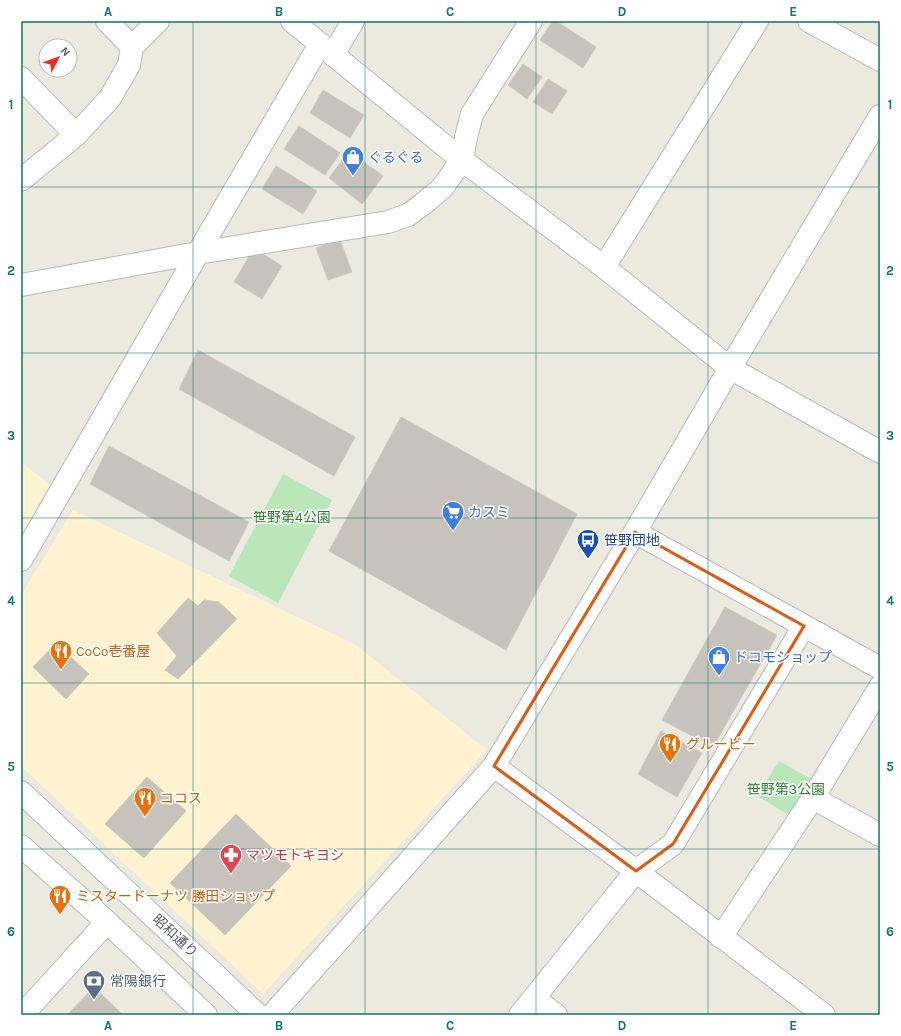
<svg xmlns="http://www.w3.org/2000/svg" width="901" height="1036" viewBox="0 0 901 1036" font-family="Karla,'Noto Sans JP',sans-serif">
<style>
.commercial{fill:#fff2d1}
.green{fill:#bbe6b9}
.building{fill:#c7c3bc;stroke:#d1cabd}
.lines{fill:none;stroke-linecap:round;stroke-linejoin:round}
.minor-casing{stroke:#b5b8bd;stroke-width:24}
.minor{stroke:#fff;stroke-width:22}
.marked{fill:none;stroke:#e15910;stroke-width:3;stroke-linejoin:round}
.grid{fill:none;stroke:#0f766e;stroke-width:1;stroke-opacity:0.55}
.labels{text-anchor:middle;dominant-baseline:central;stroke-width:3;stroke-linejoin:round;paint-order:stroke}
.shop-label{font-size:14px;fill:#366cbe;stroke:#fff;text-anchor:start}
.park-label{font-size:14px;fill:#2e822f;stroke:#fff}
.transit-label{font-size:14px;fill:#164399;stroke:#fff;text-anchor:start}
.food-label{font-size:14px;fill:#c56008;stroke:#fff;text-anchor:start}
.health-label{font-size:14px;fill:#be3a42;stroke:#fff;text-anchor:start}
.street-label{font-size:14px;fill:#585c61;stroke:#fff}
.service-label{font-size:14px;fill:#4e5e75;stroke:#fff;text-anchor:start}
.neatline{fill:none;stroke:#0f766e;stroke-width:1.5}
.grid-label{font-size:13px;text-anchor:middle;font-weight:bold;fill:#0f766e}
</style>
<rect width="100%" height="100%" fill="#ece9df"/>
<path class="commercial" d="M21,462L49,484L50,496L21,547Z
M73,510L356,645L487,750L263,994L21,766V595Z"/>
<path class="green" d="M283,474L332,500L278,603L229,576Z
M779,761L815,781L792,817L757,796Z"/>
<path class="building" d="M553,21H556L596,47L583,68L540,40Z
M523,64L542,77L527,99L508,85Z
M548,79L567,91L552,114L533,102Z
M323,90L364,115L350,138L310,113Z
M299,126L340,153L325,175L284,149Z
M349,151L383,176L362,204L329,178Z
M276,166L317,191L303,214L262,189Z
M340,240L352,272L328,280L316,248Z
M254,248L282,266L262,299L234,282Z
M198,350L355,437L334,476L179,389Z
M401,417L577,514L506,650L329,551Z
M109,446L249,522L229,561L90,484Z
M188,598L198,606L204,600L219,602L237,619L178,679L165,670L177,656L157,633Z
M725,607L777,635L713,747L662,720Z
M56,643L89,674L66,699L33,667Z
M661,731L702,753L677,797L638,774Z
M147,777L186,811L144,858L105,824Z
M236,814L291,866L225,935L170,883Z
M94,987L123,1015H67Z"/>
<g class="lines">
<g class="minor-casing">
<path id="minor" d="M107,21L132,47
M292,21L462,160L604,267L730,368L880,452
M809,21L880,60
M333,55L353,21
M21,78L76,135
M21,180L76,135L110,98L129,65L132,47L158,21
M604,267L757,21
M21,285L198,253L388,222L408,215L423,204L442,188L462,160L466,137L472,114L531,21
M635,532L880,668
M21,560L198,253L320,44
M494,766L636,871L824,1015
M21,792L258,1015
M813,798L880,687
M21,846L107,922L206,1015
M721,937L813,798L880,835
M534,998L556,1015
M22,1015L107,922
M272,1015L494,766L635,532L730,368L880,116
M520,1015L636,871L673,844L804,626"/>
</g>
<use href="#minor" class="minor"/>
</g>
<path class="marked" d="M635,532L804,626L673,844L636,871L494,766Z"/>
<path class="grid" d="M193,21V1015M365,21V1015M536,21V1015M708,21V1015M21,187H880M21,353H880M21,518H880M21,683H880M21,849H880"/>
<defs>
<g id="shop-pin" transform="scale(1.15)"><path d="M0 17L-7.5 6A9.5 9.5 0 1 1 7.5 6Z" fill="#3f7fe0" stroke="#fff"/><path d="M-5-2.5h2.3a2.7 3.5 0 0 1 5.4 0H5L5.5 6h-11ZM-1.5-2.5h3a1.5 2.3 0 0 0-3 0Z" fill="#fff"/></g>
<g id="supermarket-pin" transform="scale(1.15)"><path d="M0 17L-7.5 6A9.5 9.5 0 1 1 7.5 6Z" fill="#3f7fe0" stroke="#fff"/><path d="M-6-5.5h2.5l.6 2H6L4.5 2H-2.5L-4.4-4H-6ZM-1.5 3.2a1.3 1.3 0 1 0 .1 0ZM3 3.2a1.3 1.3 0 1 0 .1 0Z" fill="#fff"/></g>
<g id="bus-pin" transform="scale(1.15)"><path d="M0 17L-7.5 6A9.5 9.5 0 1 1 7.5 6Z" fill="#1a4fb4" stroke="#fff"/><path d="M-5-6H5V4H4V6H2V4H-2V6H-4V4H-5ZM-3.5-4V0h7V-4ZM-3.5 1.2v1.5H-2V1.2ZM2 1.2v1.5H3.5V1.2Z" fill="#fff"/></g>
<g id="restaurant-pin" transform="scale(1.15)"><path d="M0 17L-7.5 6A9.5 9.5 0 1 1 7.5 6Z" fill="#e8710a" stroke="#fff"/><path d="M-5-6h1v4h1v-4h1v4h1v-4h1v5L-1.5 .5V6h-2V.5L-5-1ZM5-6V6H3V1.5H1.5Q1.5-4 5-6Z" fill="#fff"/></g>
<g id="pharmacy-pin" transform="scale(1.15)"><path d="M0 17L-7.5 6A9.5 9.5 0 1 1 7.5 6Z" fill="#e0444e" stroke="#fff"/><path d="M-2-6h4v4h4v4h-4v4h-4v-4h-4v-4h4Z" fill="#fff"/></g>
<g id="bank-pin" transform="scale(1.15)"><path d="M0 17L-7.5 6A9.5 9.5 0 1 1 7.5 6Z" fill="#5c6f8a" stroke="#fff"/><path d="M-6-4H6V4H-6ZM0-2.3a2.3 2.3 0 1 0 0 4.6a2.3 2.3 0 1 0 0-4.6Z" fill="#fff"/></g>
</defs>
<g fill-rule="evenodd">
<use href="#shop-pin" x="353" y="157"/>
<use href="#supermarket-pin" x="453" y="512"/>
<use href="#bus-pin" x="588" y="540"/>
<use href="#restaurant-pin" x="61" y="651"/>
<use href="#shop-pin" x="719" y="657"/>
<use href="#restaurant-pin" x="670" y="744"/>
<use href="#restaurant-pin" x="145" y="798"/>
<use href="#pharmacy-pin" x="231" y="855"/>
<use href="#restaurant-pin" x="60" y="896"/>
<use href="#bank-pin" x="94" y="981"/>
</g>
<g class="labels">
<g class="shop-label">
<text x="368" y="157">ぐるぐる</text>
<text x="468" y="512">カスミ</text>
<text x="734" y="657">ドコモショップ</text>
</g>
<g class="park-label">
<text x="292" y="517">笹野第4公園</text>
<text x="786" y="789">笹野第3公園</text>
</g>
<g class="transit-label">
<text x="604" y="540">笹野団地</text>
</g>
<g class="food-label">
<text x="76" y="651">CoCo壱番屋</text>
<text x="686" y="744">グルービー</text>
<text x="160" y="798">ココス</text>
<text x="76" y="896">ミスタードーナツ 勝田ショップ</text>
</g>
<g class="health-label">
<text x="246" y="855">マツモトキヨシ</text>
</g>
<g class="street-label">
<text transform="translate(175 936) rotate(43)">昭和通り</text>
</g>
<g class="service-label">
<text x="110" y="981">常陽銀行</text>
</g>
</g>
<rect width="901" height="1036" fill="none" stroke="#ffffff" stroke-width="44"/>
<g transform="translate(58 58) rotate(49)"><circle r="19" fill="#ffffff" stroke="#bcbec0"/>
<path d="M0-3L7 15L0 10L-7 15Z" fill="#f2271f"/>
<text y="-6" font-size="11" font-weight="bold" text-anchor="middle" fill="#585c61">N</text>
</g>
<rect x="22" y="22" width="857" height="992" class="neatline"/>
<g class="grid-label">
<text x="108" y="16">A</text>
<text x="279" y="16">B</text>
<text x="450" y="16">C</text>
<text x="622" y="16">D</text>
<text x="793" y="16">E</text>
<text x="11" y="109">1</text>
<text x="890" y="109">1</text>
<text x="11" y="275">2</text>
<text x="890" y="275">2</text>
<text x="11" y="440">3</text>
<text x="890" y="440">3</text>
<text x="11" y="605">4</text>
<text x="890" y="605">4</text>
<text x="11" y="771">5</text>
<text x="890" y="771">5</text>
<text x="11" y="936">6</text>
<text x="890" y="936">6</text>
<text x="108" y="1030">A</text>
<text x="279" y="1030">B</text>
<text x="450" y="1030">C</text>
<text x="622" y="1030">D</text>
<text x="793" y="1030">E</text>
</g>
</svg>
